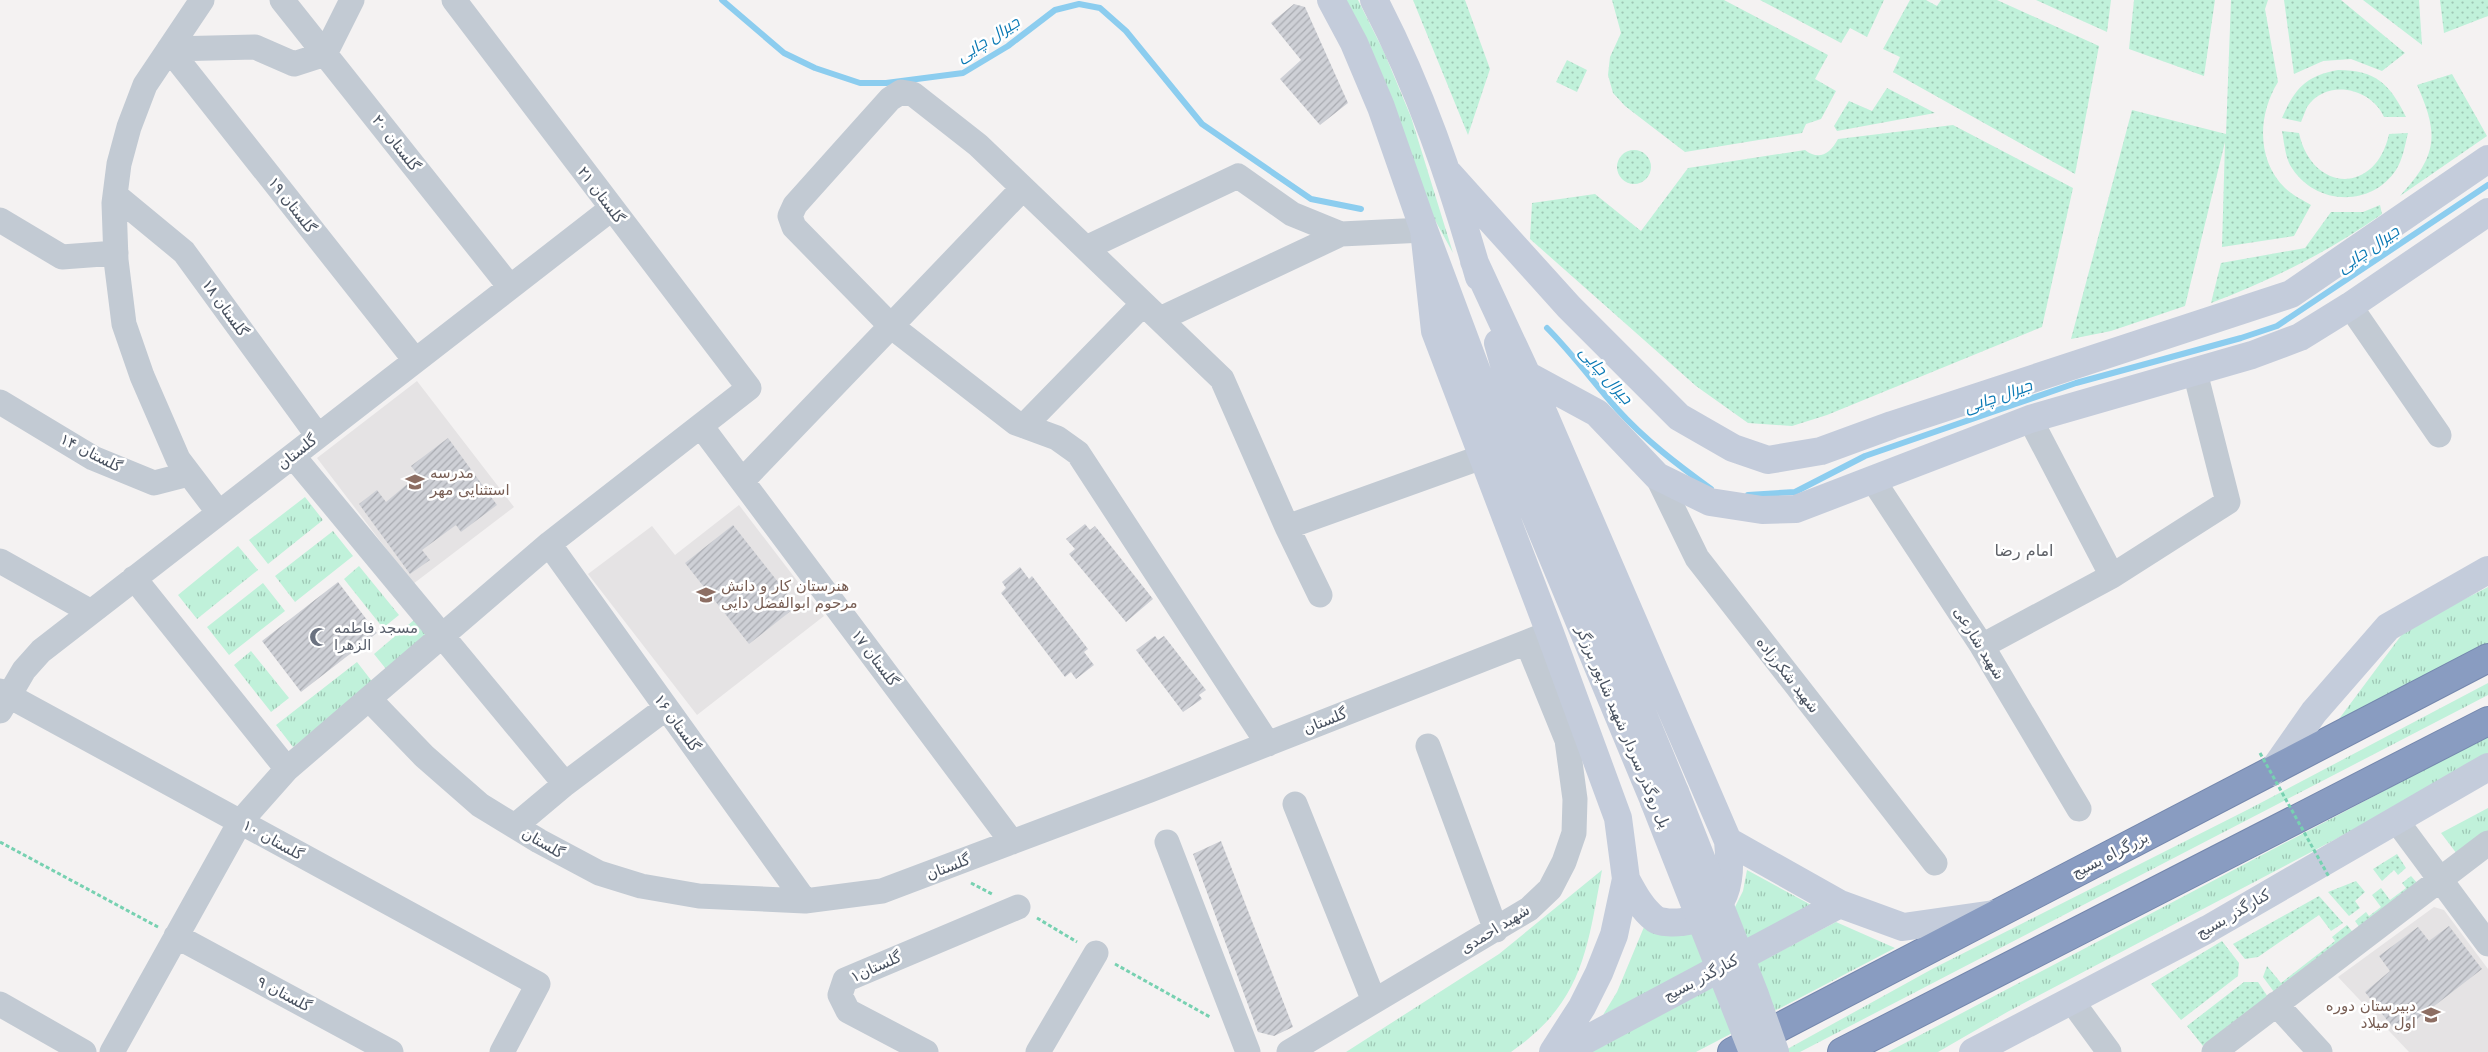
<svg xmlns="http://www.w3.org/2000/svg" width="2488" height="1052" viewBox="0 0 2488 1052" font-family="'DejaVu Sans',Cairo,sans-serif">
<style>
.education{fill:#e5e3e4}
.grass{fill:url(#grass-tufts)}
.park{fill:url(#park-dots)}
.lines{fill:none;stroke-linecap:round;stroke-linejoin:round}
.stream{stroke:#8ccdef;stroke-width:6}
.building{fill:url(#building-hatch)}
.highway-casing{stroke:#7487ad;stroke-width:30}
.path{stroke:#77d1b1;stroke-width:3;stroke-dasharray:4 2.5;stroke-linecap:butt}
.street{stroke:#c2cad3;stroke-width:25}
.secondary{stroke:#c4ccdb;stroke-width:28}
.highway{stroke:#899cc1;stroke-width:28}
.path-bridge{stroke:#77d1b1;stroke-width:3;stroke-dasharray:4 2.5;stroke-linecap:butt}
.secondary-bridge{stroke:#c4ccdb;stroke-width:28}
.labels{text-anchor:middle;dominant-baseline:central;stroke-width:5;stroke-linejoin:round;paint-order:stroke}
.street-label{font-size:15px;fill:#495260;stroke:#fff}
.education-label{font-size:15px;fill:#785e54;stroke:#fff;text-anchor:start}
.worship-label{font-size:15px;fill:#5b616d;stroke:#fff;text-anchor:start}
.water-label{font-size:16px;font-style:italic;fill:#0878b4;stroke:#fff}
.neighbourhood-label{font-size:16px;fill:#5e6167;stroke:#fff}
</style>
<defs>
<pattern id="grass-tufts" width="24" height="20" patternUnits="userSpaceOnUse" patternTransform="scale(1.25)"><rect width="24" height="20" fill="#c0f1da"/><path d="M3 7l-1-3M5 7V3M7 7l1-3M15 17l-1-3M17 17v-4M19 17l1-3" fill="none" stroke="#9ec6b4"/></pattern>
<pattern id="park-dots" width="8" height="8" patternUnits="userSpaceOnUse" patternTransform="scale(1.25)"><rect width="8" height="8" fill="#c0f1da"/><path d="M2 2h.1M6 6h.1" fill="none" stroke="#9ec6b4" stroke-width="1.8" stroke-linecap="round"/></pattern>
<pattern id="building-hatch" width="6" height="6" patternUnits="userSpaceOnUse" patternTransform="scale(1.25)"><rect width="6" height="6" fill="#ced0d6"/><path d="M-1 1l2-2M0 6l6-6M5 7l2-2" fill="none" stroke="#a9abb1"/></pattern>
</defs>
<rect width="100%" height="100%" fill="#f4f2f2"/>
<path class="education" d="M417,381L514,507L413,584L317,458Z
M739,505L824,616L697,715L588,574L652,526L675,555Z
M2434,907L2444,910L2488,969V1052H2409L2338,977Z"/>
<path class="grass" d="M1342,0H1358L1384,52L1411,117L1453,253L1430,211Z
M305,497L323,520L268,564L249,540Z
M333,531L353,556L295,602L275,576Z
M238,546L258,570L197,619L178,595Z
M359,566L399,615L383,628L344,579Z
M263,583L285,611L229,655L207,627Z
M2488,587V648L2333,727L2406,629Z
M414,620L431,640L390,674L374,654Z
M251,651L289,698L271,712L234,665Z
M357,662L374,684L293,747L276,725Z
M2488,683V695L1800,1052H1782L1934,968L2249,809Z
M2488,736V759L2009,1011L1938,1052H1888Z
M2488,808V832L2457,854L2441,833Z
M1602,870C1587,950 1583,1002 1511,1052H1346L1499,954Z
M1747,870L1813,906L1603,1015L1617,992L1644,927L1734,909L1743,891Z
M1836,922L1895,948L1696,1052H1589Z"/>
<path class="park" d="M1413,0H1465L1490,69L1468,135Z
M1612,0H1724L1828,55L1815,79L1836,91L1821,119L1806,124L1802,133L1685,152L1625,106L1613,93L1608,75L1610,57L1621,33Z
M1760,0H1884L1867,37L1850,28L1841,43Z
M1910,0H1926L1937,6L1941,0H1997L2099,46L2075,174L1893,72L1900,57L1883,49Z
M2036,0H2111L2107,32Z
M2134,0H2215L2204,76L2129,49Z
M2231,0H2268L2265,9L2278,82C2258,114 2256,160 2285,188C2292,195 2303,200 2311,205L2294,236L2222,247L2225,142L2185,306L2111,331L2071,339L2132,110L2226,134Z
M2284,0H2341L2405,53L2382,71L2351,59L2323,61L2294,74Z
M2363,0H2419L2422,45Z
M2440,0H2488V16L2444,33Z
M1567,60L1587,70L1577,92L1556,82Z
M2338,70C2376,70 2390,84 2406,117H2384C2371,88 2327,78 2307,107C2305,112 2303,117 2301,122L2282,118C2295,88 2306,76 2338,70Z
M2452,74L2487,136L2400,196C2438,155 2439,134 2417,85Z
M1887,88L1935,113L1837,131L1834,126L1849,101L1872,111Z
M1953,125L2073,188L2042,327L1827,415L1792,426L1748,423L1696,386L1530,239L1532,203L1595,194L1641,231L1688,168L1805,150C1819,161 1830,154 1838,139Z
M2282,131L2299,133C2312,193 2376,195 2389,134L2408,133C2405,145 2403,159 2396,170C2370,209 2313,205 2290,165C2285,155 2284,141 2282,131Z
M1617 167a17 17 0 1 1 34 0a17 17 0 1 1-34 0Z
M2380,205L2382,214C2327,253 2273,279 2211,303L2221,263L2305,248L2331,212H2363Z
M2397,854L2406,868L2398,875L2394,870L2382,881L2373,869Z
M2411,876L2418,884L2360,928L2355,921L2366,912L2369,916L2381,907L2372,895L2381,888L2390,900L2406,888L2402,883Z
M2356,881L2365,892L2355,901L2360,908L2349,916L2328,892Z
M2319,896L2343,923L2331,931L2319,915L2258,957L2245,959L2233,944Z
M2347,925L2355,935L2277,996L2263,977L2267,966L2281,983L2335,941L2332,937Z
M2222,941L2239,963L2238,976L2181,1020L2151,984Z
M2244,982H2258L2268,997L2203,1046L2187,1026Z"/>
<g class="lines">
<path class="stream" d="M722,0L784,53L815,68L860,83H886L963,73L1008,46L1055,10L1079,4L1100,8L1126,31L1202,124L1311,199L1361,209
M1547,328C1572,353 1593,382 1617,409C1645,440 1678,465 1711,489
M1748,495L1795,492L1865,456L2076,383L2241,338L2277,326L2488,185"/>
</g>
<path class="building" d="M1294,4L1305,7L1348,103L1320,125L1280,79L1301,60L1271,23Z
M448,438L497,505L461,532L456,525L422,550L430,560L410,574L359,504L377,490L386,502L418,475L411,466Z
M1085,524L1090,530L1095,526L1153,599L1126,622L1069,554L1075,549L1066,539Z
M733,525L797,606L749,644L685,563Z
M1020,567L1029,579L1032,576L1088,649L1084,652L1094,665L1076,679L1071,672L1065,677L1001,593L1006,588L1002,582Z
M338,582L377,633L301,692L262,641Z
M1155,636L1158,640L1164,636L1206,690L1199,695L1202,699L1183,712L1136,650Z
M1221,841L1293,1027L1274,1036L1258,1032L1193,854Z
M2449,926L2482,969L2398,1034L2365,992L2390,971L2379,956L2418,927L2429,941Z"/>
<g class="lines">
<g class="highway-casing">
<path id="highway" d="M1732,1052L2488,658
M1842,1052L2488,721"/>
</g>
<path class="path" d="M0,842L158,927
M971,883L992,894
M1037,918L1077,942
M1115,964L1210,1017"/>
<path class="street" d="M202,0L145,85L129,127L119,164L114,203L116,260L124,324L142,376L178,459L219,513
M282,0L510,287
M169,49L415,360
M169,49L255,47L294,64L325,54L352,0
M1023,188L891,326L1016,423L1057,438L1078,453L1268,744
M115,195L184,252L318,436
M0,220L62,257L116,253
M1086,248L1238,176L1292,214L1341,234L1424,230
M2350,306L2439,435
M1160,319L1341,234
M0,402L93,458L154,483L189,474
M2030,419L2112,576
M701,426L1012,842
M1024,426L1143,304
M293,456L565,784
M1657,476L1697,558L1935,863
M743,480L891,326L794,227L790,216L795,205L890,99L901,92L913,94L978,145L1023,188L1222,379L1287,527L1482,457
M1873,480L1982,646L2079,809
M1287,527L1320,595
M549,544L805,901
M0,561L91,612
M134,578L287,769
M1982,646L2112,576L2228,502L2195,372
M0,691L538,984L502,1052
M370,700L424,756L480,805L539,841L599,873L641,886L699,896L805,901L882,891L1150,790L1550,633
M0,711L24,670L41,651L611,209
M1428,746L1496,930
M1295,804L1374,1001
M2396,820L2488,944
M515,826L565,784L666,708
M1167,842L1248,1052
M176,936L391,1052
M2071,1000L2109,1052
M0,1004L84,1052
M2276,1004L2320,1052
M112,1052L240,822L287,769L549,544L749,388L454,0
M926,1052L848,1011L840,995L845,980L1018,907
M1038,1052L1096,953
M1289,1052L1529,909L1550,889L1564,862L1574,833L1575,799L1567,740L1527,642
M2214,1052L2488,843"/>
<path class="secondary" d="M1331,0L1354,43L1381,107L1424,230L1489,404L1654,801
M1374,0C1420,88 1452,182 1479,277
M1449,174L1569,307L1679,417L1733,448L1768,460L1821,451L1892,425L2291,294L2488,159
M1424,230L1435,331L1550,633L1618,818L1626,879L1614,935L1599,973L1582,1007L1553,1052
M1474,261L1527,375L1728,841L1840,904L1903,927L1994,914
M1498,343L1517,410L1675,792
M1527,375L1597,413L1657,476L1710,502L1762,510L1796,509L2030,419L2252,355L2300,337L2350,306L2488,212
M2272,772L2314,712L2388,627L2488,570
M1626,879C1634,894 1642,909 1655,919C1661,923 1675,923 1682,922C1729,917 1732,879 1728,841
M1563,1052L1840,904
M1973,1052L2208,929L2488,767"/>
<use href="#highway" class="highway"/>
<path class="path-bridge" d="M2260,753L2329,877"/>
<path class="secondary-bridge" d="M1675,792L1755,995L1775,1052
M1654,801L1753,1052"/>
</g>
<defs>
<g id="school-bare" transform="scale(1.5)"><path d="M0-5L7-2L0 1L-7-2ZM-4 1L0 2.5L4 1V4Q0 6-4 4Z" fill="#8d6e63" stroke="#fff" stroke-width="2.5" paint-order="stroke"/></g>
<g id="mosque-bare" transform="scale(1.5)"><path d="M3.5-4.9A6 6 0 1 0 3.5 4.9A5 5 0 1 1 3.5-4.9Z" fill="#6b7280" stroke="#fff" stroke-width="2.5" paint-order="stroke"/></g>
</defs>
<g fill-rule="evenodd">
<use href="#school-bare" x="415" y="482"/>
<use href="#school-bare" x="706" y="595"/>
<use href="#mosque-bare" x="319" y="637"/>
<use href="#school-bare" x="2431" y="1015"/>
</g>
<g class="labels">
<g class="street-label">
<text transform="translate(396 143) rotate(52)">گلستان ۲۰</text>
<text transform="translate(601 195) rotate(53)">گلستان ۲۱</text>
<text transform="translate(292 205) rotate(52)">گلستان ۱۹</text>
<text transform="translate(225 308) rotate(54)">گلستان ۱۸</text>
<text transform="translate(297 452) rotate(-38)">گلستان</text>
<text transform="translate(91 453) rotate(27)">گلستان ۱۴</text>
<text transform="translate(1979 643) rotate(58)">شهید شارعی</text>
<text transform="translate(875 658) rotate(53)">گلستان ۱۷</text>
<text transform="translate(1788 675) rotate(52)">شهید شکرزاده</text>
<text transform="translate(1325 721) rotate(-22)">گلستان</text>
<text transform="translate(677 723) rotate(54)">گلستان ۱۶</text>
<text transform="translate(1623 727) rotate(67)">پل روگذر سردار شهید شاپور برزگر</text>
<text transform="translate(273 840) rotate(29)">گلستان ۱۰</text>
<text transform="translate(543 843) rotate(30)">گلستان</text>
<text transform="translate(2110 855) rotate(-27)">بزرگراه بسیج</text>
<text transform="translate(948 867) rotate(-21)">گلستان</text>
<text transform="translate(2233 914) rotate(-30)">کنارگذر بسیج</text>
<text transform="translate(1495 929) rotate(-32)">شهید احمدی</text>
<text transform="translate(876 967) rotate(-24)">گلستان۱</text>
<text transform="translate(1701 978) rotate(-28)">کنارگذر بسیج</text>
<text transform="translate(284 994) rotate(28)">گلستان ۹</text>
</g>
<g class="education-label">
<text x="430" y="473">مدرسه<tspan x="430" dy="17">استثنایی مهر</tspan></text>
<text x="721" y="586">هنرستان کار و دانش<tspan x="721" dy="17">مرحوم ابوالفضل دایی</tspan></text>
<text x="2416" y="1006" text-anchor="end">دبیرستان دوره<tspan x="2416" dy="17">اول میلاد</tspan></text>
</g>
<g class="worship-label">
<text x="334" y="628">مسجد فاطمه<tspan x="334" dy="17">الزهرا</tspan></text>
</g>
<g class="water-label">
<text transform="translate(988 39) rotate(-32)">جیرال چایی</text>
<text transform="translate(2368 249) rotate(-34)">جیرال چایی</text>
<text transform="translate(1606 375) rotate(49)">جیرال چایی</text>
<text transform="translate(1998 396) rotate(-19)">جیرال چایی</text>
</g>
<g class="neighbourhood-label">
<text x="2024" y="550">امام رضا</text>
</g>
</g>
</svg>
